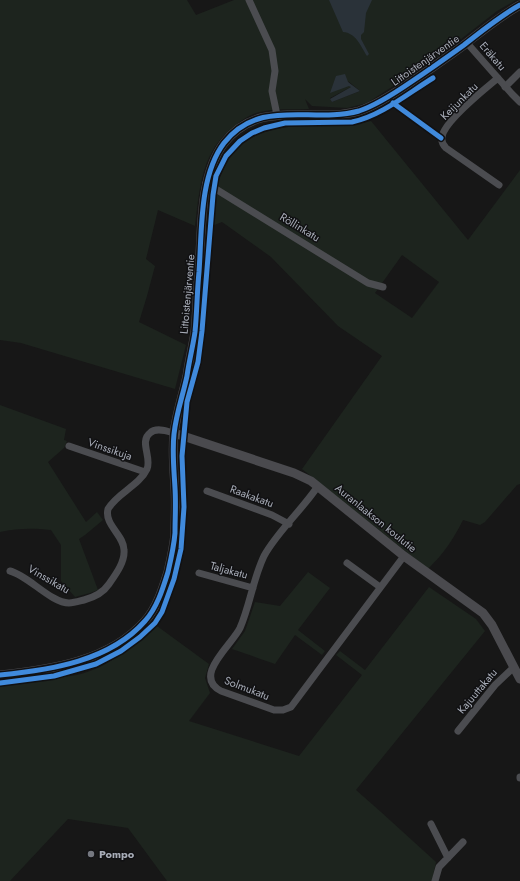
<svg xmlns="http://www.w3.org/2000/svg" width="520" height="881" viewBox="0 0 520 881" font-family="Jost,sans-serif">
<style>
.green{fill:#1d241e;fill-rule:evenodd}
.water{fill:#2a3239}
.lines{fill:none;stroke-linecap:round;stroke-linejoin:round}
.street{stroke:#4b4c50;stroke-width:7}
.secondary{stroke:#4a4a4e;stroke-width:9}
.cycleway-casing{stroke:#111113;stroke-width:8}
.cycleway{stroke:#408adc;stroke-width:5}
.poi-dot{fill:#757880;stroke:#111113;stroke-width:1.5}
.labels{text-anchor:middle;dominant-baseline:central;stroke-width:3;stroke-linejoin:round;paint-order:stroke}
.street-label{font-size:11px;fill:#a8adb8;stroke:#111113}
.poi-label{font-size:11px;font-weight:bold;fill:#a8adb8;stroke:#111113;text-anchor:start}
</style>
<rect width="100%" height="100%" fill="#171717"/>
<path class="green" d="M0,0H187L196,15L234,0H516L497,11L438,57L367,103L347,108L312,106L305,99L309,109C293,110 276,108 260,112C251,114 243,119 236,125C201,150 200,187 195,226L158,210L146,259L155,266L147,296L139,322L186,345L175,389L21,343L0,340ZM348,81L360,91L332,102L330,98L351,87Z
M371,121L468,240L520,170V484L517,485L485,522L480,525L463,520C453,540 444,553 428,569L302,469L382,356L338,326L271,257L222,222L212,226C213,215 213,203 216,192C227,143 257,127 305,126C329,126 347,127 371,121ZM402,255L439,282L412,318L375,293Z
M0,405L66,429L64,440L67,441L64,448L48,462L86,522L97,512L103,520L85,535L79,539L98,590L90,593L75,597L61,581V545L51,530C33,528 18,528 0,532Z
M308,572L330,588L298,630L325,651L322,655L295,635L275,664L232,649L245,631L255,602L280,606Z
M429,587L476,619L485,631L356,790L381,812L436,862L432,881H167L128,828L68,819L10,881H0V681C23,678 47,679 71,676C103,672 133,646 157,626L209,664L205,678L210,693L189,721L299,756L362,675L336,655L340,651L365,670Z"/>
<path class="water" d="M329,0H372L366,13L364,32L361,35V39L369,54L367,56C360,45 356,33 343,32Z
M345,74L348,82L360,91L332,102L330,99L351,87L349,86L330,93L336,76Z"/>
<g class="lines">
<path class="street" d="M249,0L272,50L275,71L272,91L277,115
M467,43L512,94L520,102
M498,78C485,89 444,121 442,137C441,142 443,145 446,148L499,185
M505,87L520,72
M206,183L368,283L383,287
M69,446L145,472
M318,486C302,510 277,532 264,556C253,579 250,605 240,628C232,645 192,676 221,691L274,710H283L291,707L404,556
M207,491L272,515L289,524
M347,563L380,587
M10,571C29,576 51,603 69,603C74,603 80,601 84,600C95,597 103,593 109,584C116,574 125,562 124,550C124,535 104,525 108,509C117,493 139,486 147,469C152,458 139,441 150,433C156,427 167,431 174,433
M199,573L253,588
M458,731L495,685L514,667
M520,778V777
M431,824L448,858
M435,881L439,867L463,842"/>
<path class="secondary" d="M174,433L294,473L311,481L404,556L483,613L492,625L520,679
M0,675C51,670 110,661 145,621C157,608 163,588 168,572C171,559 174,546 175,533C175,518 176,503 175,488C174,470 172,452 174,434C176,414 183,395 187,376C189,361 193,346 195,332C197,312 197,292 199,272C202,232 199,176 224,143C260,97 312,124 359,111C377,105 395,93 411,82C429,70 446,58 464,45C482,31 500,16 520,5"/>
<g class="cycleway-casing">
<path id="cycleway" d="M393,103L441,138
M0,675C51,670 110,661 145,621C157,608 163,588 168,572C171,559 174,546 175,533C175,518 176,503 175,488C174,470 172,452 174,434C176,414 183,395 187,376C189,361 193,346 195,332C197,312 197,292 199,272C202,232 199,176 224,143C260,97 312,124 359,111C377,105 395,93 411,82C429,70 446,58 464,45C482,31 500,16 520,5
M0,683L54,676L96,664L121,651L140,637L155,623L162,612L174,579L181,549L184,507L182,456L187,402L198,362L202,331L213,195L216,176L226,156L240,141L252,133L264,128L285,123L352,122C381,116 407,94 433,78"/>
</g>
<use href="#cycleway" class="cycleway"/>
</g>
<circle class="poi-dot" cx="91" cy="854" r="4"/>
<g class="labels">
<g class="street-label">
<text transform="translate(493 56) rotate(49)">Eräkatu</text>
<text transform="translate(425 60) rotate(-35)">Littoistenjärventie</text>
<text transform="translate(459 101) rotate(-45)">Keijunkatu</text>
<text transform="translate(300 227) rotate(31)">Röllinkatu</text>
<text transform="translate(187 294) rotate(-85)">Littoistenjärventie</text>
<text transform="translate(110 449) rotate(19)">Vinssikuja</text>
<text transform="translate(252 496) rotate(20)">Raakakatu</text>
<text transform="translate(376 518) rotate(39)">Auranlaakson koulutie</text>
<text transform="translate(229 570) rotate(15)">Taljakatu</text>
<text transform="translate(49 579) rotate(30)">Vinssikatu</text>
<text transform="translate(247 688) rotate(21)">Solmukatu</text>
<text transform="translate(477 691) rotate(-50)">Kajuuttakatu</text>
</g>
<g class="poi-label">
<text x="99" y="854">Pompo</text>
</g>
</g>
</svg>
